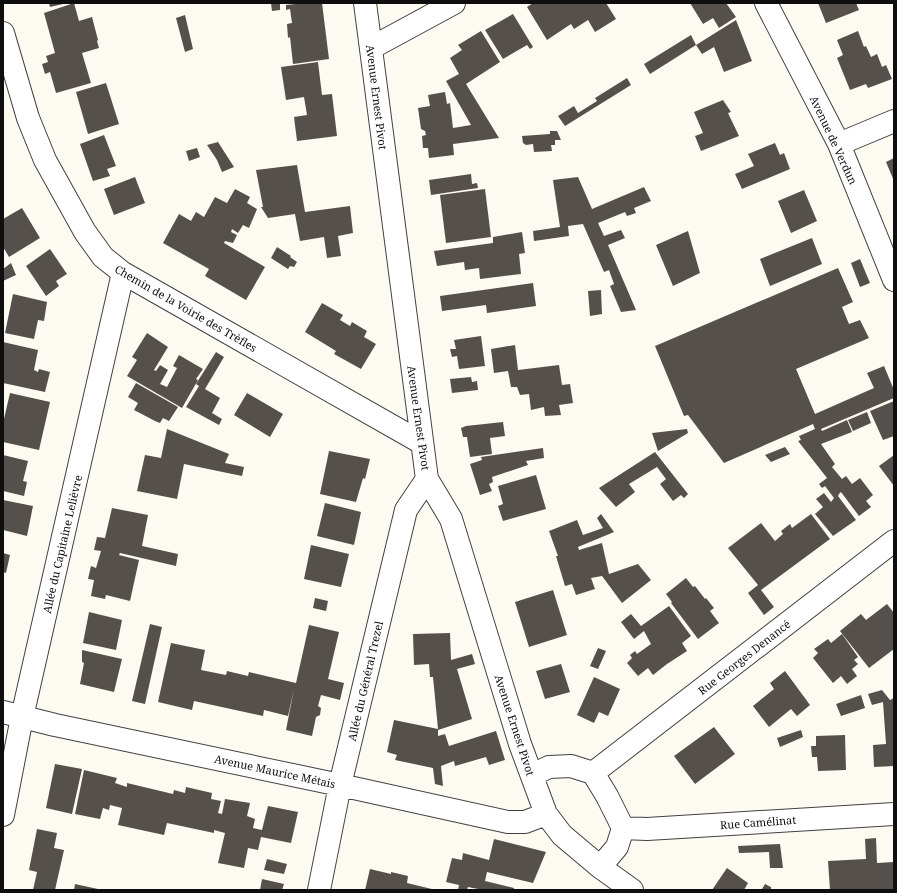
<svg xmlns="http://www.w3.org/2000/svg" width="897" height="893" viewBox="0 0 897 893" font-family="'Noto Serif',serif">
<style>
.building{fill:#56504c}
.lines{fill:none;stroke-linecap:round;stroke-linejoin:round}
.street-casing{stroke:#414141;stroke-width:24}
.street{stroke:#fff;stroke-width:22}
.labels{text-anchor:middle;dominant-baseline:central;stroke-width:4;stroke-linejoin:round;paint-order:stroke}
.street-label{font-size:11px;fill:#0e0e0e;stroke:#fff}
</style>
<rect width="100%" height="100%" fill="#fdfbf1"/>
<path class="building" d="M49,3H63V4L50,7Z
M74,3L79,21L92,17L98,40L97,41L99,48L82,53L91,83L56,93L50,72L45,74L42,64L48,62L46,56L55,53L44,13Z
M271,3H280V10L272,11Z
M305,3H322L329,59L293,64L290,37L288,38L287,24L292,23L290,9L286,10V5Z
M533,3H606L616,19L595,32L588,20L574,29L571,24L547,40L527,7Z
M690,3H726L736,17L719,28L713,18L703,24Z
M818,3H856L859,10L826,23Z
M513,14L533,47L530,49L527,45L503,59L485,30Z
M185,15L193,49L185,52L176,18Z
M736,20L752,61L724,72L714,47L702,54L696,45Z
M481,31L500,62L466,84L499,138L453,144L454,155L429,158L428,148H423L422,136L426,135L425,131L421,129L418,108L430,106L428,95L445,92L447,104L450,103L453,128L471,125L446,81L459,74L450,58L462,50L458,45Z
M858,31L864,47L866,46L871,57L877,54L882,67L886,65L892,79L868,88L866,84L850,90L837,58L843,55L837,40Z
M691,35L696,45L650,74L644,64Z
M318,62L322,95L332,94L337,136L297,141L294,117L307,115L304,97L286,100L281,67Z
M627,78L631,85L565,126L558,116L574,106L578,113L597,101L595,98Z
M106,83L119,124L88,134L76,92Z
M723,100L731,112L728,113L739,136L701,151L695,136L703,133L694,112Z
M550,131H557L561,140H555V145H551L552,151L534,152L533,144L526,145L523,143L522,136L550,134Z
M104,135L116,166L107,169L110,176L93,181L80,144Z
M218,142L234,167L222,172L217,160L207,145Z
M775,143L780,155L784,153L790,169L742,189L735,174L754,166L748,154Z
M197,148L200,157L189,161L186,151Z
M894,158V181L886,162Z
M297,165L305,212L350,206L353,233L338,236L341,256L327,258L324,237L300,241L295,214L268,218L261,207H263L256,170Z
M471,174L472,184L477,183L478,188L431,195L429,180Z
M135,177L145,203L114,215L104,189Z
M578,177L592,209L644,187L651,201L634,208L636,213L627,216L625,212L598,223L604,236L621,230L625,238L608,245L636,310L621,312L610,286L614,284L609,270L604,272L583,224L568,226L569,236L534,241L533,231L560,227L553,180Z
M235,189L250,197L247,203L257,209L249,228L243,225L238,233L232,229L231,232L237,235L233,243L225,241L224,243L265,267L246,300L205,276L209,269L163,243L179,214L191,221L196,212L204,217L215,197L227,203Z
M485,189L491,237L446,243L440,195Z
M804,190L817,221L791,233L778,201Z
M22,208L40,238L9,257L3,247V219Z
M688,231L700,273L673,286L656,245Z
M522,232L525,253L519,254L521,274L480,279L479,268L465,270L464,262L437,266L434,251L493,243V237Z
M812,238L822,264L770,286L760,259Z
M277,247L291,256L290,257L297,262L294,267L290,266L288,269L271,258Z
M50,249L67,274L56,281L59,286L46,296L26,266Z
M860,259L870,283L860,287L851,263Z
M11,263L16,275L3,281V269Z
M838,268L853,302L842,307L849,324L860,320L869,338L796,369L815,414L874,388L867,373L884,366L894,390V398L821,429L822,431L847,420L852,432L821,444L835,464L832,467L842,479L846,476L852,484L860,478L873,495L866,501L871,507L859,516L841,492L839,494L838,496L856,520L833,536L815,514L823,507L816,499L824,493L831,502L834,498L825,486L822,488L819,484L827,478L798,441L801,440L799,436L815,429L813,424L724,463L688,415L684,416L655,346Z
M533,283L536,306L487,313L486,305L442,311L440,296Z
M601,290L602,314L590,316L588,291Z
M13,294L47,302L44,321L38,320L34,339L5,333Z
M322,303L343,315L340,320L350,326L352,322L367,331L364,337L376,344L361,369L334,354L336,351L305,332Z
M147,333L168,347L154,370L156,371L160,365L168,370L160,384L167,387L177,368L173,366L179,355L203,369L196,379L198,380L182,408L127,376L137,360L132,357Z
M481,336L485,366L459,369L457,356L452,357L450,349H456L454,340Z
M3,342L38,350L34,370L38,372L39,369L50,372L45,392L3,383Z
M515,345L518,370L559,365L562,385L570,384L573,403L559,405L561,415L545,416L544,407L531,410L529,394L520,395L517,387H511L508,371L494,373L491,349Z
M216,352L224,357L205,389L220,398L212,413L222,419L219,425L186,407L199,386L196,384Z
M471,377L472,382L477,381L478,390L452,393L450,379Z
M136,383L178,407L169,421L163,418L160,423L155,421L134,410L138,403L128,397Z
M10,393L50,402L39,450L3,442V423Z
M247,393L283,414L270,437L234,415Z
M894,401V436L883,440L870,411Z
M867,412L871,423L853,431L848,420Z
M503,422L505,436L490,438L492,454L470,457L467,437H463L461,428L466,426Z
M167,429L229,454L225,463L244,467L242,476L184,464L177,499L137,491L145,455L161,458Z
M687,429L688,433L658,451L652,433Z
M785,447L790,454L771,462L765,455Z
M543,448L544,458L526,461L528,465L492,477L493,482L489,484L492,491L480,495L470,464L482,460L481,457Z
M329,451L370,459L365,479L363,478L356,502L320,494Z
M655,452L688,494L684,498L681,495L673,501L660,484L666,479L657,467L629,484L635,492L616,507L599,488Z
M3,455L28,461L23,481L27,482L24,496L3,491Z
M894,455V486L879,466Z
M536,475L546,509L503,521L498,506L503,504L498,486Z
M3,500L33,506L27,536L3,530Z
M325,503L361,512L354,545L317,536Z
M112,508L148,515L142,546L178,554L176,566L120,553L119,555L139,560L130,601L106,595L105,599L91,596L94,580L88,579L91,566L96,568L101,551L94,550L97,537L105,538Z
M601,514L614,532L578,547L579,550L602,543L609,574L638,564L651,580L622,603L602,576L591,578L595,589L576,595L572,584L565,586L556,556H558L549,531L577,520L583,535L603,528L597,518Z
M811,514L830,539L761,590L774,607L764,615L748,593L758,585L728,548L761,523L775,541L783,534L781,531L790,524L792,528Z
M311,545L349,554L341,587L304,579Z
M3,553L10,555L6,573L3,572Z
M686,578L693,587L695,586L705,599L706,598L714,608L710,611L719,623L698,639L671,603L672,602L666,594Z
M553,590L567,635L529,647L515,602Z
M315,598L328,601L326,611L313,608Z
M887,604L894,613V649L869,668L840,631L861,614L866,620Z
M669,606L691,636L682,643L687,651L667,664L653,675L648,668L638,676L627,663L632,658L630,655L635,651L637,654L651,644L644,631L634,639L621,622L631,614L641,626Z
M89,612L122,620L116,650L83,643Z
M150,624L162,627L145,704L132,701Z
M309,625L339,632L328,679L344,683L340,700L321,695L318,706L321,708L320,715L316,717L312,736L286,730L294,689L288,716L264,710L263,716L194,701L192,710L158,702L171,643L205,650L201,670L226,675L227,671L248,676L249,672L296,683Z
M450,633L451,660L472,654L475,664L457,669L472,719L438,730V736L445,734L449,746L496,731L505,760L489,765L486,757L455,766L454,761L441,766L443,786L435,784L433,768L395,760L397,755L387,752L394,720L438,729L433,677H430L429,664L414,665L413,634Z
M842,634L858,657L854,660L858,664L852,669L857,676L847,684L841,676L833,683L813,658L818,653L814,649L828,639L831,643Z
M598,648L606,651L598,669L590,666Z
M82,650L122,659L114,692L80,684L84,663L82,662Z
M561,664L570,692L545,699L536,671Z
M785,671L810,705L797,716L791,709L769,727L753,706L774,689L770,683Z
M594,677L620,689L608,716L599,712L594,723L577,715Z
M882,690L890,700L894,698V766L874,767L873,745L886,744L883,702L872,705L868,694Z
M861,695L865,708L841,716L836,704Z
M714,727L735,754L695,784L674,756Z
M801,730L803,737L780,747L777,738Z
M845,735L846,770L818,771L817,757H812L811,746H816V736Z
M55,764L82,769L72,814L46,808Z
M84,770L117,778L115,783L127,787V783L173,794L174,790L185,793L186,787L212,793L211,799L221,801L218,813L222,814L225,799L250,803L247,816L255,819L253,828L262,830L268,806L298,812L291,843L261,837L258,850L248,848L244,868L218,863L225,833L214,830V833L167,823L164,835L118,825L122,808L110,805L109,810L103,808L100,819L75,814Z
M37,829L57,833L54,848L64,850L55,890H33L37,872L29,870Z
M876,838L877,863L894,862V890H830L828,861L866,859L865,839Z
M494,839L546,852L533,883L487,872L485,881L514,888V890H483L468,887L467,890H458L459,885L446,882L452,858L462,860L463,853L489,860Z
M780,844L783,868H770L769,852L739,853L738,846Z
M267,859L287,864L284,874L264,870Z
M727,868L748,883L744,890H712Z
M370,869L391,874V872L408,876L407,883L436,890H365Z
M262,879L284,884L282,890H260Z
M75,884L98,889L97,890H74Z
M765,884L771,887V890L762,889Z"/>
<g class="lines">
<g class="street-casing">
<path id="street" d="M365,3L427,479L451,519L520,744L546,814L562,835L600,867L632,890
M766,3L839,144L894,280
M3,33L28,118L45,160L85,232L103,257L123,273L422,443
M371,48L454,3
M839,144L894,121
M3,712L55,725L340,785L508,822H525L546,814
M593,773L894,541
M532,775L549,767L571,766L593,773L607,796L623,828L617,847L600,867
M3,815L22,717L123,273
M623,828L647,829L894,814
M319,890L340,785L406,510L427,479"/>
</g>
<use href="#street" class="street"/>
</g>
<g class="labels">
<g class="street-label">
<text transform="translate(377 97) rotate(83)">Avenue Ernest Pivot</text>
<text transform="translate(834 140) rotate(65)">Avenue de Verdun</text>
<text transform="translate(186 308) rotate(30)">Chemin de la Voirie des Trèfles</text>
<text transform="translate(419 418) rotate(82)">Avenue Ernest Pivot</text>
<text transform="translate(62 544) rotate(-77)">Allée du Capitaine Lelièvre</text>
<text transform="translate(744 657) rotate(-38)">Rue Georges Denancé</text>
<text transform="translate(365 681) rotate(-77)">Allée du Général Trezel</text>
<text transform="translate(515 725) rotate(72)">Avenue Ernest Pivot</text>
<text transform="translate(275 771) rotate(12)">Avenue Maurice Métais</text>
<text transform="translate(758 822) rotate(-4)">Rue Camélinat</text>
</g>
</g>
<rect width="897" height="893" fill="none" stroke="#0e0e0e" stroke-width="8"/>
</svg>
